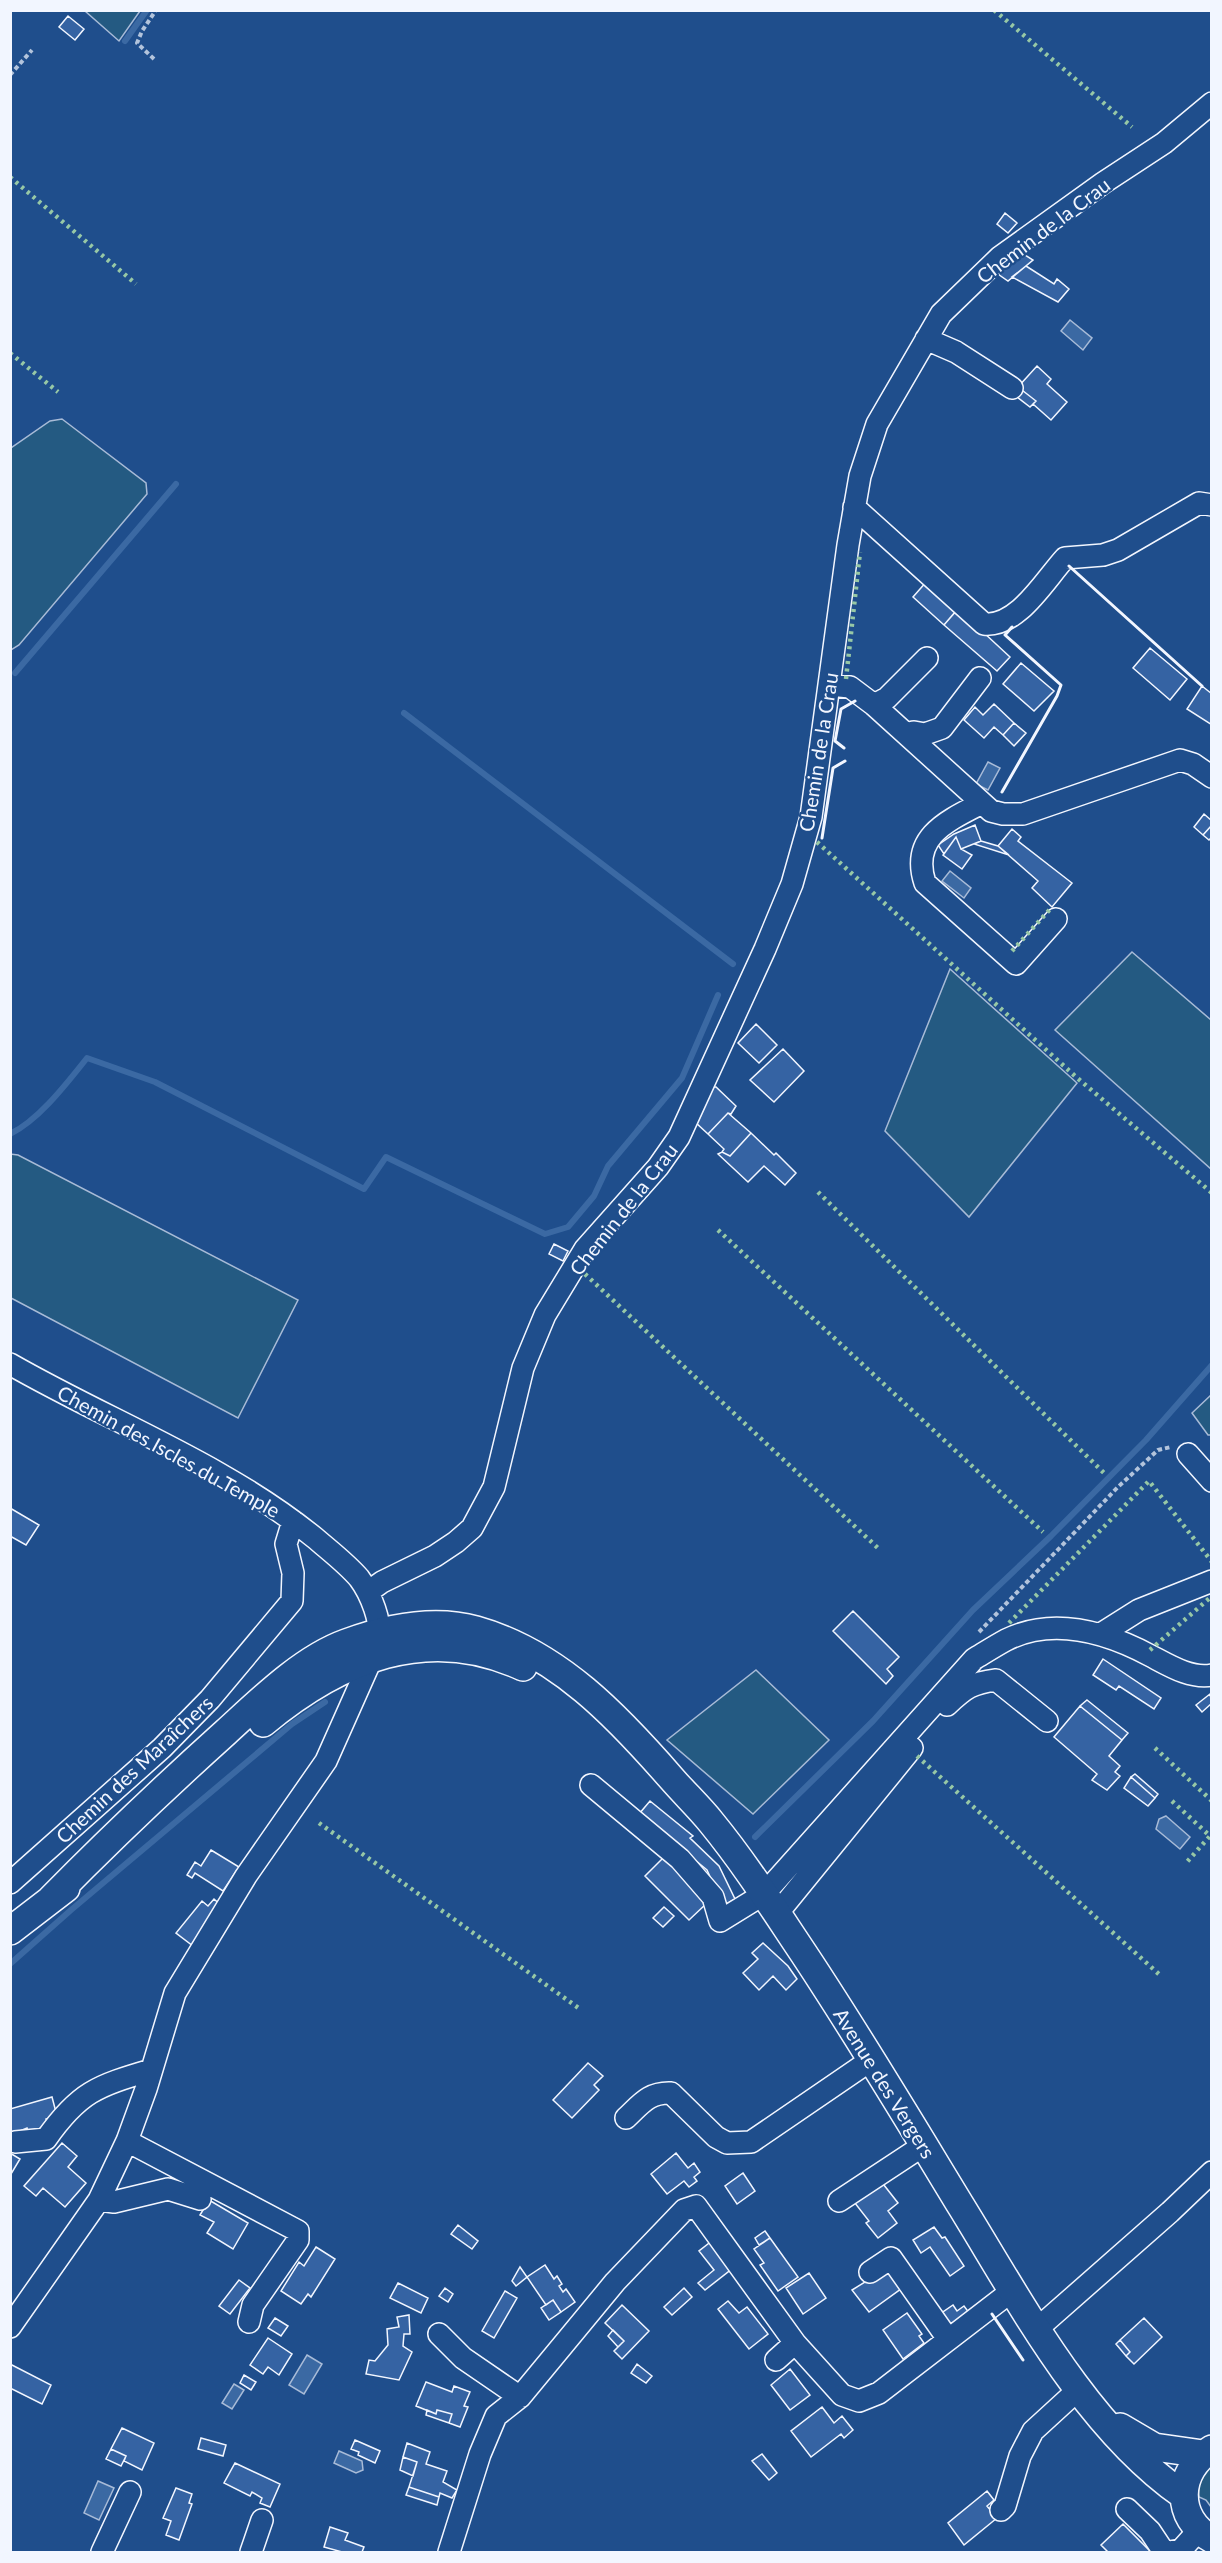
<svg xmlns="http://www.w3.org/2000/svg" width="1222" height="2563" viewBox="0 0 1222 2563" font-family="Lato,sans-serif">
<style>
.green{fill:#245a82;stroke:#a8bbd7;stroke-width:1.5}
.water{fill:#3b69a3;stroke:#a8bbd7;stroke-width:1.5}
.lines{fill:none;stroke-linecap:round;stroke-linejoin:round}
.stream{stroke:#3b69a3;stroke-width:6}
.building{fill:#3563a3;stroke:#f2f6ff;stroke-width:1.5}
.minor-casing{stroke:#f2f6ff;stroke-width:24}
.major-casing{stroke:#f2f6ff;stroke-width:30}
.path{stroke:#b3c4dc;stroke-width:4;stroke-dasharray:4.5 3;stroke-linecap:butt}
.minor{stroke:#1f4e8c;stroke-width:21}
.major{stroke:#1f4e8c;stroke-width:27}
.hedge{stroke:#97c8a6;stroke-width:4.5;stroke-dasharray:3 4.5;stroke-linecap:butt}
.wall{stroke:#f2f6ff;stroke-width:3}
.labels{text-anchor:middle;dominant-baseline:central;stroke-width:4.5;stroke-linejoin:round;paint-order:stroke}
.street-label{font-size:20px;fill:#f2f6ff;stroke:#1f4e8c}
</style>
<rect width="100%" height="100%" fill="#1f4e8c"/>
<path class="green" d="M85,11H140L119,41Z
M62,419L146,483L147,494L19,645L11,650V448L50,421Z
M1132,952L1211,1020V1169L1055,1030Z
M950,969L1077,1083L969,1217L885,1131Z
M10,1154L18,1155L298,1300L238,1418L11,1298Z
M1211,1395V1435H1208L1192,1413Z
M756,1670L829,1740L753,1814L667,1740Z
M1211,2466V2507L1206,2500L1199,2497C1197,2484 1202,2474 1211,2466Z"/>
<path class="water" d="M1070,320L1092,338L1083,350L1061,331Z
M988,762L1000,768L988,790L976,784Z
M950,871L971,888L964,898L942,881Z
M1166,1816L1190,1837L1180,1849L1156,1829L1159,1819Z
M307,2355L322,2364L304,2394L289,2385Z
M234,2384L244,2390L232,2409L222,2403Z
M339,2451L362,2461L363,2470L356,2473L334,2463Z
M98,2481L114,2488L99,2520L84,2513Z"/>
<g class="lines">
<path class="stream" d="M125,41L147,10
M15,673L176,484
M404,713L733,964
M10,1134C39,1120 67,1083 87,1058L155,1082L364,1189L386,1157L545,1234L568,1227L594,1196L608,1166L682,1078L718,995
M755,1837L873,1721L973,1610L1051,1536L1146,1440L1212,1365
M10,1964L71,1910L292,1724L325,1702"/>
</g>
<path class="building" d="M68,16L84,29L75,40L59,27Z
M1005,213L1017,223L1008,233L997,224Z
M1017,250L1033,260L1008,281L995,272Z
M1026,266L1054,284L1057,279L1069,289L1058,302L1012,277Z
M1037,366L1051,379L1047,384L1067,402L1051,420L1033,404L1036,401L1018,387Z
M1018,387L1036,401L1030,407L1013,394Z
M927,581L957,610L944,625L913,597Z
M955,612L981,634L983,632L1010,657L997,671L944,625Z
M1150,648L1187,679L1170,700L1133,668Z
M1021,663L1054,691L1034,711L1003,684Z
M1202,686L1212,694V725L1187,709Z
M994,704L1014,723L1003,735L994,727L984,738L964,720L975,707L983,715Z
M1014,723L1026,733L1014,746L1003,735Z
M1204,814L1212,821V825L1203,835L1194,827Z
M975,825L981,841L961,849L956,837L944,854L938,845L954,834Z
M1212,825V837L1209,840L1203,835Z
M1012,829L1021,837L1018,841L1072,883L1052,907L1032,888L1038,881L998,846Z
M956,837L961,849L972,855L962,869L943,855Z
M981,841L998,846L1009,855L974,844Z
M756,1024L777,1045L759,1063L738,1043Z
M783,1049L804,1071L774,1102L750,1080Z
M712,1087H716L736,1106L731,1114L728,1113L708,1134L694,1121Z
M728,1113L751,1133L730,1156L722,1152L724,1149L708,1134Z
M751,1133L774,1155L776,1153L796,1173L785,1185L764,1166L748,1182L718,1154L722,1152L730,1156Z
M554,1244L568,1251L563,1261L549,1254Z
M10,1508L39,1525L26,1545L10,1536Z
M853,1611L899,1657L887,1669L893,1676L886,1684L833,1631Z
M1103,1659L1161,1698L1154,1709L1119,1686L1116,1690L1093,1675Z
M1210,1694L1212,1703L1202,1712L1196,1705Z
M1087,1700L1128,1733L1122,1740L1080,1706Z
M1080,1706L1122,1740L1109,1756L1120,1766L1115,1772L1120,1776L1107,1790L1092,1780L1097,1774L1054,1737Z
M1135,1774L1158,1794L1155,1798L1131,1777Z
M1131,1777L1155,1798L1148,1806L1124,1788Z
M650,1801L693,1836L690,1838L719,1866L735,1899L723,1906L707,1870L639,1814Z
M211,1850L239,1867L223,1891L195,1873L192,1878L187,1875L195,1862L201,1866Z
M664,1857L707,1903L689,1920L645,1876Z
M214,1899L224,1908L193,1946L176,1933L202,1901L208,1906Z
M664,1907L674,1916L663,1927L653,1918Z
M763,1943L788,1966L797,1979L786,1990L773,1976L759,1990L743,1973L758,1959L752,1953Z
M588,2063L603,2076L594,2085L599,2090L572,2118L553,2100Z
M52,2097L57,2116L46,2119L48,2126L28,2132L27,2128L10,2135V2109Z
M62,2143L77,2156L68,2167L86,2183L65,2207L43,2188L36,2196L24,2186Z
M10,2153L20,2159L11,2174H10Z
M676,2153L688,2168L694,2163L700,2172L694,2177L697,2181L689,2187L684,2181L667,2194L651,2174Z
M743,2173L755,2191L737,2204L725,2186Z
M880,2180L898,2203L888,2211L897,2223L878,2238L866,2223L869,2221L851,2198Z
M209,2200L248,2223L233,2249L207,2233L214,2222L200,2215Z
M458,2225L478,2241L472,2249L451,2234Z
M934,2227L942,2238L945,2237L964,2266L950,2276L930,2247L921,2253L913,2240Z
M765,2231L770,2238L759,2245L755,2238Z
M770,2238L798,2277L778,2291L760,2265L764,2263L754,2249Z
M713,2240L733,2268L705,2290L698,2283L714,2270L699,2251Z
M316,2247L335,2259L311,2297L308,2294L301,2304L281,2291L299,2262L304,2266Z
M545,2265L554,2279L557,2276L562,2284L559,2286L563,2292L566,2289L575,2302L561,2312L553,2300L546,2305L527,2277Z
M891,2266L905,2286L869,2312L852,2290Z
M520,2267L527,2277L516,2286L512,2281Z
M809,2273L826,2298L803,2314L786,2288Z
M239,2280L250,2288L230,2314L219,2306Z
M398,2283L428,2298L421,2313L390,2298Z
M445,2288L453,2294L448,2302L439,2296Z
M684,2288L692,2297L672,2315L664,2307Z
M505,2291L517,2298L494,2338L482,2331Z
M553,2300L561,2312L549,2320L541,2308Z
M728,2301L739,2313L747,2307L768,2334L749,2349L718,2309Z
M622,2305L649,2331L622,2359L614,2351L624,2341L605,2323Z
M953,2305L957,2311L964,2306L970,2314L950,2328L940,2314Z
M907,2313L922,2334L919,2336L924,2343L903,2359L883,2330Z
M409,2315L410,2334H404L403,2346L412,2352L399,2380L366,2374L369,2360L375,2361L388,2345L387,2329L399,2327L397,2317Z
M275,2318L288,2326L281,2336L268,2328Z
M1144,2318L1162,2337L1134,2364L1126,2356L1130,2352L1120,2340Z
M613,2330L624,2341L618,2347L608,2336Z
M268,2338L292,2354L279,2375L268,2367L263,2374L250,2365Z
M1120,2340L1130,2352L1126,2356L1116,2344Z
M10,2364L51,2385L42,2404L10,2388Z
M637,2364L652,2376L646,2383L631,2373Z
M790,2369L810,2395L790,2410L771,2385Z
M244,2375L256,2382L251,2390L240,2383Z
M426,2382L452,2392L454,2386L470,2392L464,2406L468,2407L460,2427L449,2423L452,2414L437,2410L436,2414L416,2406Z
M822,2407L834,2423L842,2416L853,2430L844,2438L841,2434L811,2457L791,2431Z
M427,2410L436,2414L437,2410L452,2414L449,2423L426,2415Z
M122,2428L154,2443L142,2470L124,2461L126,2456L111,2449Z
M201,2438L226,2445L223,2456L198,2449Z
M355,2440L380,2451L375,2463L358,2455L359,2452L351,2449Z
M407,2443L430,2452L426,2464L447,2471L443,2482L457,2490L452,2498L440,2493L439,2497L409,2487L417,2462L403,2457Z
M111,2449L126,2456L121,2466L106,2459Z
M762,2454L777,2473L769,2480L752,2461Z
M403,2457L417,2462L413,2476L400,2470Z
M235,2463L280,2484L270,2507L260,2503L262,2498L252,2492L250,2496L224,2483Z
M409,2487L439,2497L437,2505L406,2495Z
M176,2488L192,2494L189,2503L192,2504L179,2540L166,2535L171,2521L163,2518Z
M987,2491L994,2500L987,2506L997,2518L964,2545L948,2523Z
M1123,2524L1151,2552H1108L1101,2545Z
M330,2527L348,2533L345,2540L364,2547L362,2552H342L324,2547Z"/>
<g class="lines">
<g class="minor-casing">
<path id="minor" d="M926,339L956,352L1012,388
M854,507L984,624C1018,627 1044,581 1065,558L1103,555L1118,550L1199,503L1212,505
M829,685L850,687L874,705L991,811L1003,814H1023L1180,760L1193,764L1212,777
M874,705L887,698L927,658
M906,734L914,732L925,734L942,728L980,678
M982,803C947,821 910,837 925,883L1016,964L1056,919
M10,1364C111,1422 224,1464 315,1538C330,1551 346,1563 359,1578C371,1594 382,1622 379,1642L326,1761L246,1876L175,1993L146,2089L127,2141L99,2200L10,2327
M1188,1454L1212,1481
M368,1592L382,1582L435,1556L456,1542L472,1528L494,1487L523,1368L545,1315L585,1249L658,1167L679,1137L765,949L792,884L811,817L848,545L860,476L877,424L941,314L1000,257L1103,183L1164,143L1212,103
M1101,1634L1139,1610L1212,1581
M947,1705C965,1688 972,1683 996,1680L1047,1721
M591,1785L680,1859L713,1897L720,1921L764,1894L974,1659C984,1653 995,1646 1006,1640C1054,1616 1106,1632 1151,1656C1170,1666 1191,1679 1212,1675
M10,1883L162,1748L210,1699L292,1601L293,1573L286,1544L293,1521
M777,1914L912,1748
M626,2118C641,2104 649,2092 671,2093L716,2137L727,2143L751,2142L871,2060
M127,2141L298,2231V2240L253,2305L249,2322
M15,2142L46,2139C79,2092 97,2086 151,2070
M99,2200L114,2202L168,2189L200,2199
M839,2201L924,2145
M870,2272L891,2258L948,2339
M1037,2329L1170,2212L1212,2172
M439,2334L463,2358L520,2397
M776,2360L795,2343L842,2395L859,2401L879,2393L1013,2290
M1127,2509L1150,2531L1164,2552
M1001,2510L1005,2506L1020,2456L1033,2431L1080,2388
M102,2552L130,2492
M251,2552L262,2520
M449,2552L480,2454L496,2416L520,2397L615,2282L684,2210L696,2206L795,2343
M1169,2552L1181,2550L1199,2530"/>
</g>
<g class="major-casing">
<path id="major" d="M263,1723C339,1660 427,1622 523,1667
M51,1899C108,1841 166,1786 226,1732C260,1701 302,1659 346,1643C387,1628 433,1618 476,1630C558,1653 618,1717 672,1779C685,1794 699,1807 711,1822C743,1861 770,1903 798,1945C855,2030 908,2119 961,2206C1022,2305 1087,2428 1183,2495
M10,1931L66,1888
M1120,2427L1154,2447L1203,2454
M1212,2449C1176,2470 1174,2519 1212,2539"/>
</g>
<path class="path" d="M154,59L137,43L142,31L156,10
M10,75L32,50
M979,1632L1118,1487L1158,1450L1171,1447"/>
<use href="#minor" class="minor"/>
<use href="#major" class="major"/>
<path class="hedge" d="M994,10L1132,127
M10,177L136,284
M10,353L58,392
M846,679L860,552
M817,842L1075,1076L1212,1193
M1012,951L1052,907
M818,1192L1106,1475
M718,1230L1043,1532
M585,1274L879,1549
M1009,1623L1149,1481L1212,1562
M1150,1650L1212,1596
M1155,1748L1212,1801
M917,1756L1161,1976
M1172,1801L1210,1836L1187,1862
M319,1823L580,2009"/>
<path class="wall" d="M1069,566L1202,686
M844,748L835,741L841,709L855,701
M1002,792L1057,696L1061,685L1005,635L1012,627
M822,838L833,768L845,761
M992,2314L1023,2360"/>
</g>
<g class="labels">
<g class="street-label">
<text transform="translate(1043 230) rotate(-37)">Chemin de la Crau</text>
<text transform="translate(818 752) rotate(-81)">Chemin de la Crau</text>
<text transform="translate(623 1209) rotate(-52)">Chemin de la Crau</text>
<text transform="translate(169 1451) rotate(29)">Chemin des Iscles du Temple</text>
<text transform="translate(134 1769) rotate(-43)">Chemin des Maraîchers</text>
<text transform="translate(885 2083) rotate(58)">Avenue des Vergers</text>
</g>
</g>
<rect width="1222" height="2563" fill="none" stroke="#f2f6ff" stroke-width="24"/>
</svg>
